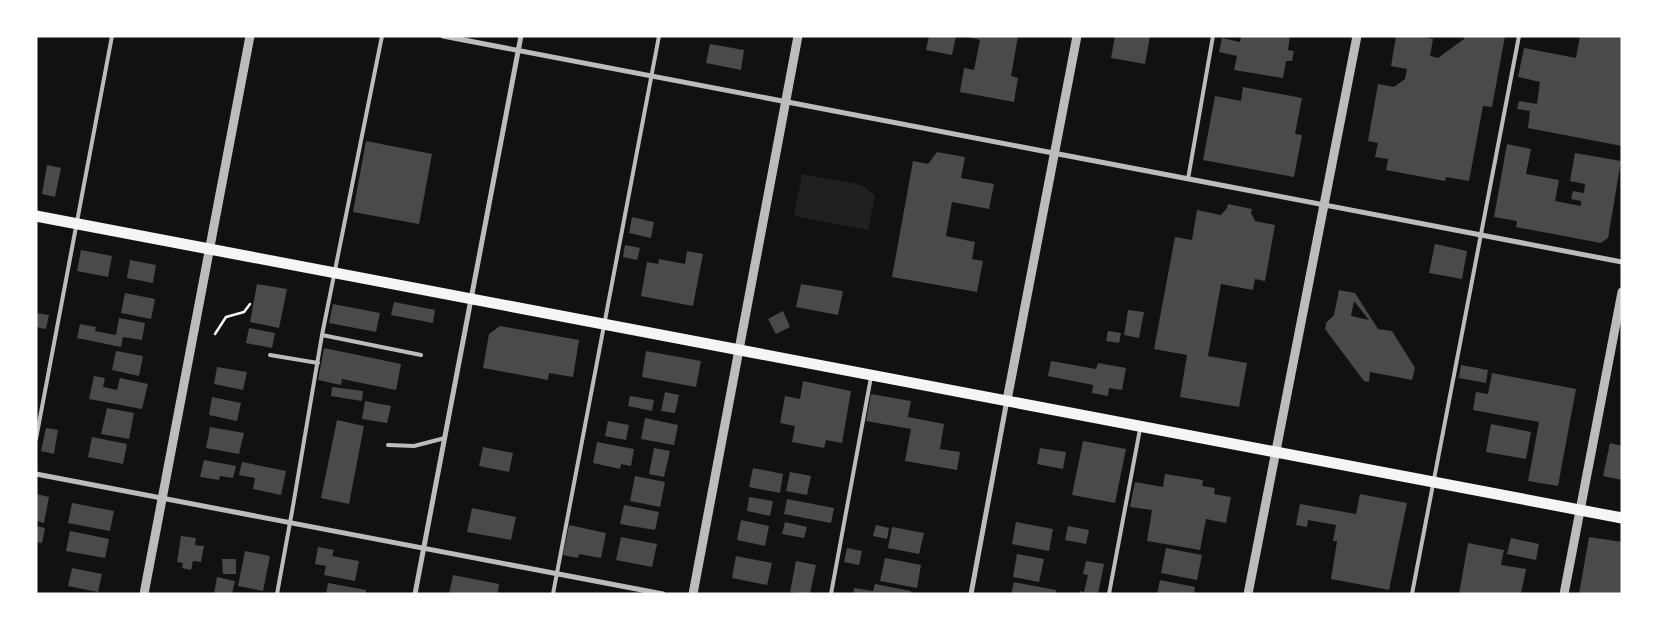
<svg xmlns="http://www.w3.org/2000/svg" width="1658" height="630" viewBox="0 0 1658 630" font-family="'Source Serif 4',serif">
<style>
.green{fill:#202020}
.building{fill:#4a4a4a;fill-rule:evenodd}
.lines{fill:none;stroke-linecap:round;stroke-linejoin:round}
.path{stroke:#f5f5f5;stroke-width:2.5}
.service{stroke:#bcbcbc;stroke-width:4}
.minor{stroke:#bcbcbc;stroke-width:5}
.tertiary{stroke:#bcbcbc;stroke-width:9}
.primary{stroke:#f5f5f5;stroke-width:11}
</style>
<rect width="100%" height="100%" fill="#111"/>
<path class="green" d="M802,174L862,185L875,196L868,230L794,216Z"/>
<path class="building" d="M929,36H956L952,55L926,50Z
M964,36H1018L1011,76L1018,78L1014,102L960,92L964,68L974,70L980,40Z
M1115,36H1150L1145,64L1111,58Z
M1241,36H1290L1288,50L1294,51L1292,61H1286L1283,78L1234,70L1237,56L1219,52L1222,38L1240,42Z
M1396,36H1418L1433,39L1430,56L1438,58L1464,39L1465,36H1505L1492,107L1483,106L1469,181L1446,177L1445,181L1386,170L1388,159L1375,157L1378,143L1368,141L1378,84L1394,87L1405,79L1407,69L1391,66Z
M1580,36H1622V146L1528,128L1530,111L1517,109L1519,101L1537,104L1540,82L1518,77L1524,48L1576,58Z
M710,44L744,50L741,70L706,63Z
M1243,87L1302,98L1295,134L1302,135L1294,177L1203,160L1215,96L1241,101Z
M366,141L432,154L419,224L353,212Z
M1507,144L1531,149L1526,174L1559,180L1555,201L1581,206V201L1571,199L1573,191L1584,193L1585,184L1570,181L1575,153L1621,161L1608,238L1601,243L1516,227L1517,221L1494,217Z
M937,152L965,157L961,178L994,184L989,209L952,202L946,236L975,242L972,259L983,261L977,292L892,277L913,161L928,164Z
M47,165L61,168L55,197L42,194Z
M1228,204L1252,209L1251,213L1255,221L1275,225L1265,281L1255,279L1253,290L1221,284L1208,356L1247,363L1239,407L1180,397L1187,355L1154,349L1175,237L1192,240L1197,210L1221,215L1227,208Z
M632,217L654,222L651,238L629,233Z
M1435,244L1467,251L1462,279L1429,273Z
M625,245L640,248L637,260L623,257Z
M81,250L112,256L108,277L77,271Z
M687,251L703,254L693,306L641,296L647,262L658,264L659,259L685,264Z
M130,260L156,265L153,283L127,278Z
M257,284L287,289L279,328L250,322Z
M801,284L843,291L838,315L796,307Z
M1339,290L1355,293L1378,329L1392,331L1415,368L1412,380L1370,372L1369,382L1364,381L1325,329L1326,323L1334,315ZM1354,301L1369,320L1351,316Z
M125,293L155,299L151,319L121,313Z
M394,302L435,310L433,323L391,315Z
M333,304L380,313L376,332L329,323Z
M1128,310L1144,312L1139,338L1124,335Z
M783,311L790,327L776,334L768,319Z
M36,313L49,315L46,329L36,327Z
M119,318L145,323L142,340L123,337L121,347L77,338L80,324L96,327L95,331L116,335Z
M500,326L579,340L573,377L549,373L548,380L483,368L489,334Z
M249,328L275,333L272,348L246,343Z
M1108,331L1121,333L1119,343L1106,341Z
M324,348L401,364L396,390L342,379L341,385L318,380Z
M116,351L143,356L139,376L112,370Z
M646,351L701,361L696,387L642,377Z
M1051,361L1096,369L1098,363L1126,368L1122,390L1109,388L1108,396L1092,393L1093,385L1048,376Z
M1461,365L1488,370L1486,383L1459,378Z
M217,367L247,372L243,390L214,384Z
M1492,373L1576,389L1558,486L1528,481L1539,422L1473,410L1476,392L1488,394Z
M94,376L105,378L103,387L117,390L120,378L148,384L142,409L89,399Z
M803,381L851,391L842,443L826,440L824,448L792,442L795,426L780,423L785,396L800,399Z
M332,387L363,391L362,401L331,396Z
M665,392L679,395L675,413L661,411Z
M871,394L911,401L908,417L944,424L940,449L960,452L957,470L905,461L911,429L866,421Z
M630,396L654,400L652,411L628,406Z
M212,397L241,403L237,421L209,415Z
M365,401L391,406L387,423L362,419Z
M107,408L134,413L129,439L101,434Z
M645,418L678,425L674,445L641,439Z
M337,420L364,426L349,504L321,498Z
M608,421L629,425L626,440L605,436Z
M1491,424L1531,432L1526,459L1486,452Z
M210,427L244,433L239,454L206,448Z
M46,428L58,430L54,454L41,451Z
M92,437L127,444L123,464L88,457Z
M1083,441L1126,449L1115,503L1072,495Z
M597,442L634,449L631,466L621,464L620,469L593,463Z
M1610,443L1622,446V480L1603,476Z
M483,447L513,453L509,472L479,466Z
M654,448L670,451L664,477L649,474Z
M1040,448L1066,452L1063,469L1037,464Z
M204,460L236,466L233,478L220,476L219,480L200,477Z
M242,462L286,471L281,495L253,489L255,478L239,475Z
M753,468L783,474L780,493L749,487Z
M790,472L811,476L807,495L786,491Z
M1165,474L1203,480L1202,486L1215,488L1214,494L1231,497L1226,523L1206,519L1200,550L1147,541L1152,510L1130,507L1135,482L1163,487Z
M635,476L665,482L660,507L630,501Z
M36,494L49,497L44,523L36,521Z
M1360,494L1407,503L1389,590L1331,579L1337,541H1333L1336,525L1308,520L1307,527L1296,525L1300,504L1356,514Z
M749,497L773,501L770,516L747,511Z
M787,499L834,508L831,523L784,514Z
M72,503L114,511L110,531L68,523Z
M624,505L659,512L655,530L620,524Z
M472,508L516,517L511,540L467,532Z
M741,520L769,526L765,546L737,540Z
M785,522L807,527L804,538L782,534Z
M1016,522L1053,529L1049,551L1012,544Z
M569,525L606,533L601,558L579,554L578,558L563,555Z
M876,525L889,528L887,539L873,536Z
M36,526L45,528L42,543L36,542Z
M1068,526L1089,530L1086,544L1065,540Z
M892,527L924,533L919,554L888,548Z
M70,531L109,539L105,558L66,551Z
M181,536L196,538L195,545L204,546L201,562L193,561L191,570L182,568L183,563L177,562Z
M621,537L657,544L652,567L616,560Z
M1589,537L1622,542V594H1579Z
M1511,538L1539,544L1536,560L1507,554Z
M1468,543L1504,550L1501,565L1526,569L1521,594H1459Z
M318,547L334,550L332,556L359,561L355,581L324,575L326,566L315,564Z
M847,548L862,551L859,565L844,562Z
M1166,548L1202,555L1197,580L1161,573Z
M245,551L270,556L263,591L238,586Z
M1017,554L1044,559L1039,582L1013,577Z
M736,556L772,563L767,585L732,578Z
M885,558L921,565L917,588L880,581Z
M222,559H236V574H223Z
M796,561L816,565L810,594L790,592Z
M1086,561L1104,564L1098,594H1080V591L1084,592L1088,575L1083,574Z
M72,568L102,574L98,592L68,586Z
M453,575L499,584L498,592L501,594H449Z
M217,577L235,581L232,594H214Z
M1160,580L1195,587L1194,594H1157Z
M1014,582L1056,590V594H1011Z
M328,583L366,590V594H326Z
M875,584L911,591V594H853L854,588L873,591Z"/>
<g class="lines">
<path class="path" d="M215,334L226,317L244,312L250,304"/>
<path class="service" d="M1188,179L1213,36
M322,335L421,355
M270,355L318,363
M36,439L112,36
M388,445L414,446L445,438
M277,594L293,506L322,335L382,36
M553,594L659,36
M831,594L871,377
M1109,594L1140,429
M1412,594L1519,36"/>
<path class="minor" d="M443,36L1622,262
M36,474L663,594
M415,594L521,36
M971,594L1007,400"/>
<path class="tertiary" d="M1007,400L1077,36
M144,594L250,36
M693,594L798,36
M1248,594L1357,36
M1564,594L1622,292"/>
<path class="primary" d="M36,216L1622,518"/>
</g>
<rect width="1658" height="630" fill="none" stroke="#ffffff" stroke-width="75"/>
</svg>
